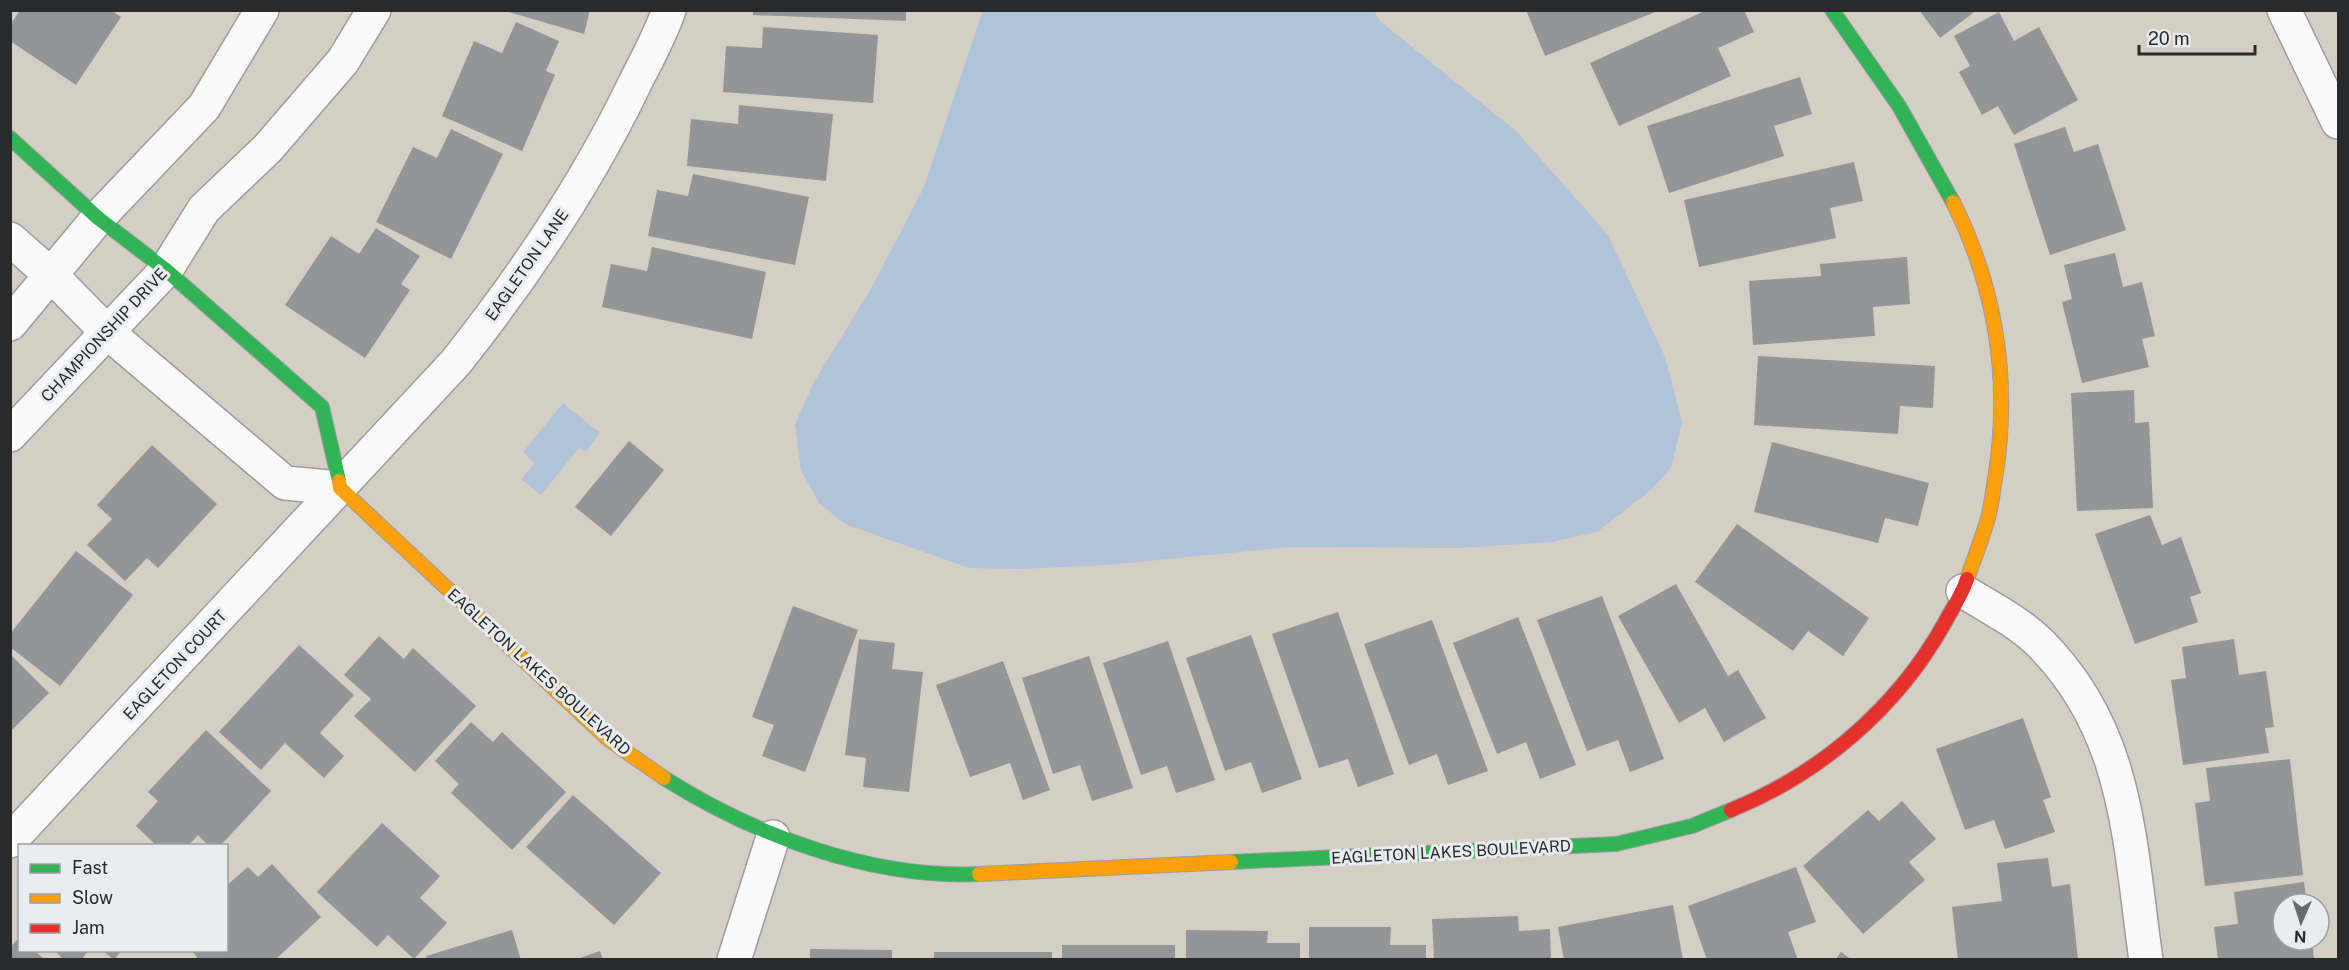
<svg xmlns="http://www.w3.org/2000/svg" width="2349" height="970" viewBox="0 0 2349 970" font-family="'Public Sans',sans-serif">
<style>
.green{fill:#d4cec5;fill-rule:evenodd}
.water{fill:#b0c3d8}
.building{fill:#939597}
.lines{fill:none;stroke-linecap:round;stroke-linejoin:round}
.street-casing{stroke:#9b9c9f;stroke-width:36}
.fast-casing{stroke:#9b9c9f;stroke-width:16}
.slow-casing{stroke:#9b9c9f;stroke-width:16}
.jam-casing{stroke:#9b9c9f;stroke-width:16}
.street{stroke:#fafafb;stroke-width:33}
.fast{stroke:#30b455;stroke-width:14}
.slow{stroke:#ff9f0a;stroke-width:14}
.jam{stroke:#e5322d;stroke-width:14}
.labels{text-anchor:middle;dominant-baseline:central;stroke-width:6;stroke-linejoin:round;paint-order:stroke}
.street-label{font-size:16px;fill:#282a2b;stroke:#e9edf2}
</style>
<rect width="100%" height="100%" fill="#dee0e3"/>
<path class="green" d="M10,11H2338V959H11ZM20,846H226V950H20ZM2283,904H2319V940H2283Z"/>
<path class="water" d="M983,10L1374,11L1380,21L1516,131L1608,235L1665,357L1682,422L1671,468L1651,490L1597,532L1552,542L1459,548L1291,547L1107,565L1019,569L969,568L845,524L819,503L801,470L795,424L814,382L872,287L924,187Z
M563,403L600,433L586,451L579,448L541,495L521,479L535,463L523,452Z"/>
<path class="building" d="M20,10H111L121,17L76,85L10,41V25Z
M502,10H590L584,34Z
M753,10H906V21L753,15Z
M1526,10H1658V11L1545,56Z
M1707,10H1744L1754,32L1718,48L1731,76L1619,126L1590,63Z
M1919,10H1977L1940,38Z
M1999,12L2014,41L2039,27L2078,100L2014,135L1998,106L1982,115L1959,72L1970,66L1954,36Z
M516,22L559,41L546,71L555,75L522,151L442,116L474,41L502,53Z
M763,27L878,35L873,103L723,92L726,46L762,48Z
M1800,77L1812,114L1774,126L1784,156L1669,193L1647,126Z
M739,105L833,114L826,181L687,166L691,119L738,124Z
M2065,127L2074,152L2098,144L2126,230L2050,255L2014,144Z
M451,129L503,154L451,259L376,222L413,147L437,158Z
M1854,162L1863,201L1830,208L1836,238L1699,267L1684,200Z
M693,174L809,197L795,265L648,236L657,190L688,196Z
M376,228L420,256L401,284L410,290L365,358L285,305L331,236L359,254Z
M652,247L766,272L752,339L602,307L611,264L647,271Z
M2115,253L2123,287L2142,282L2155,336L2142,339L2149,367L2082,383L2062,302L2072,299L2064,265Z
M1907,257L1910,304L1873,307L1875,336L1753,345L1749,281L1821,276L1820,264Z
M1758,356L1935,366L1933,408L1900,406L1898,434L1754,425Z
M2134,390L2135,423L2149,422L2153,508L2077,511L2071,393Z
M629,441L664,470L611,536L575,507Z
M1772,442L1929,483L1918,526L1885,518L1878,543L1754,512Z
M152,445L217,504L158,568L147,558L125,581L87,545L112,519L97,505Z
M2150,515L2162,545L2181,537L2201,593L2190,597L2198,622L2135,644L2095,534Z
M1737,524L1869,618L1843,656L1808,631L1793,651L1695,582Z
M76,551L133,595L60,686L10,647V634Z
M1676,584L1728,676L1738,670L1766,718L1724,742L1705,708L1679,723L1618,616Z
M1602,596L1664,759L1630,772L1618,740L1587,751L1537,620Z
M793,606L858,630L805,772L762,756L774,725L752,717Z
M1338,612L1394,774L1358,787L1348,759L1319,768L1272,634Z
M1518,617L1576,765L1540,779L1526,742L1497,754L1453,643Z
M1432,620L1488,771L1448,785L1437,754L1409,765L1364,644Z
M1251,635L1302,779L1262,793L1251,762L1225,771L1186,658Z
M379,636L404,659L413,648L476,706L415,772L354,716L371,699L344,675Z
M859,639L895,643L892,669L923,672L909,792L863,787L866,758L845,755Z
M2234,639L2239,675L2266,671L2274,727L2265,728L2269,753L2183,765L2171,680L2186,678L2182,647Z
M1168,641L1215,780L1176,793L1167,766L1141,775L1103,663Z
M299,645L354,695L320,733L344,756L324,778L285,743L261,770L219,732Z
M10,654L49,693L10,732Z
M1089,656L1133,788L1092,801L1080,765L1053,774L1022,678Z
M1003,661L1050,790L1023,800L1010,763L970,777L936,685Z
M2023,718L2051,797L2043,800L2055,832L2005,849L1994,820L1965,830L1936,749Z
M471,722L493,742L502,732L566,792L512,850L451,793L459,784L435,761Z
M206,730L271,791L220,846H209L198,835L188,846H157L136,826L158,801L148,792Z
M2290,759L2303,875L2205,886L2195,803L2210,801L2206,768Z
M573,795L661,873L614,925L526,847Z
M1902,801L1936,839L1909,862L1925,880L1863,934L1803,866L1868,810L1879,821Z
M382,823L440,876L420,898L447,923L414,959L388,935L377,947L317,892Z
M2048,858L2052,887L2070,884L2078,960H1958L1952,907L2002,901L1997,863Z
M272,864L321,917L275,960H199L193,952L195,950H226V886L248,867L258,877Z
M1796,867L1816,922L1788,932L1798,960H1707L1688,906Z
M2304,882L2307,904H2283V940H2312L2314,960H2218L2214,927L2238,924L2234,892Z
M1673,905L1683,960H1564L1558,927Z
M1518,916L1519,931L1550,929L1551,960H1434L1432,919Z
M1309,927H1391L1390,945H1426V960H1309Z
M512,930L521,960H427L426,956Z
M1186,930L1268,931L1267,943H1300V960H1186Z
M20,937V950H34L45,960H10V947Z
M1062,945H1175V960H1062Z
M810,949L892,950V960H810Z
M54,950H89L81,960H64Z
M102,950H122L114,960Z
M600,951L603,960H577V959Z
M934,952H1052V960H934Z
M1841,952L1852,960H1835Z"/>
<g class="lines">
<g class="street-casing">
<path id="street" d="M2284,10L2338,122
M10,239L51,275L107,332L285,483L340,488
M10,324L98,218L204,107L262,10
M10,435L166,270L204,209L268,148L343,61L374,10
M1963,591C1989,607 2017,621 2039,642C2129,731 2129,842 2146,960
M10,841L456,362C525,275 586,185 634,85C646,61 660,36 669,10
M734,960L773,837"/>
</g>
<g class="fast-casing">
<path id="fast" d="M1832,10L1899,106L1953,202
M10,138L98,218L166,270L322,407L339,481
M664,778C754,835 871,879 979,874
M1231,862L1616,844L1692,826L1731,810"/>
</g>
<g class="slow-casing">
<path id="slow" d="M1953,202C1996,288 2010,378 1996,473C1993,488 1992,504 1988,518C1982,539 1974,559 1967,579
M339,481L340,488L608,739L664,778
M979,874L1231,862"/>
</g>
<g class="jam-casing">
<path id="jam" d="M1731,810C1820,774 1897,708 1944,624C1952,609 1962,595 1967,579"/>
</g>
<use href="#street" class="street"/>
<use href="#fast" class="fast"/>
<use href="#slow" class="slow"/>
<use href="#jam" class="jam"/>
</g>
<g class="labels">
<g class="street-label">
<text transform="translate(527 265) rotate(-55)">EAGLETON LANE</text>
<text transform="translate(104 335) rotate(-47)">CHAMPIONSHIP DRIVE</text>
<text transform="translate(175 665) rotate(-47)">EAGLETON COURT</text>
<text transform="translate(539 672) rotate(42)">EAGLETON LAKES BOULEVARD</text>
<text transform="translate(1451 852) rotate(-3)">EAGLETON LAKES BOULEVARD</text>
</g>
</g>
<rect width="2349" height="970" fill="none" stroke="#282a2b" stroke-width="24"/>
<rect x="18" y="844" width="210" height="108" fill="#e9edf2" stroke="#9c9fa2" stroke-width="1.5"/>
<rect x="30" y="864" width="30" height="9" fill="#30b455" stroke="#9c9fa2" stroke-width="1.5"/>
<text x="72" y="874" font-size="18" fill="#282a2b">Fast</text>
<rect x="30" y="894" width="30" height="9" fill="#ff9f0a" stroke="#9c9fa2" stroke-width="1.5"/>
<text x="72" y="904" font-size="18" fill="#282a2b">Slow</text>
<rect x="30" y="924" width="30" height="9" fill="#e5322d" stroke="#9c9fa2" stroke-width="1.5"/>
<text x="72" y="934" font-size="18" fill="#282a2b">Jam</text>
<g transform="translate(2301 922) rotate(183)"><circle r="28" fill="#e9edf2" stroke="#9c9fa2" stroke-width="1.5"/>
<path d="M0-4.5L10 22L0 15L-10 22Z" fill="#686a6b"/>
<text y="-9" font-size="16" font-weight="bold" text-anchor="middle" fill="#282a2b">N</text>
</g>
<path d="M2139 45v9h116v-9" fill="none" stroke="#282a2b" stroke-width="3"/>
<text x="2148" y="45" font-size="18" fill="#282a2b" stroke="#e9edf2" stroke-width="4.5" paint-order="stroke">20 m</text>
</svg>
